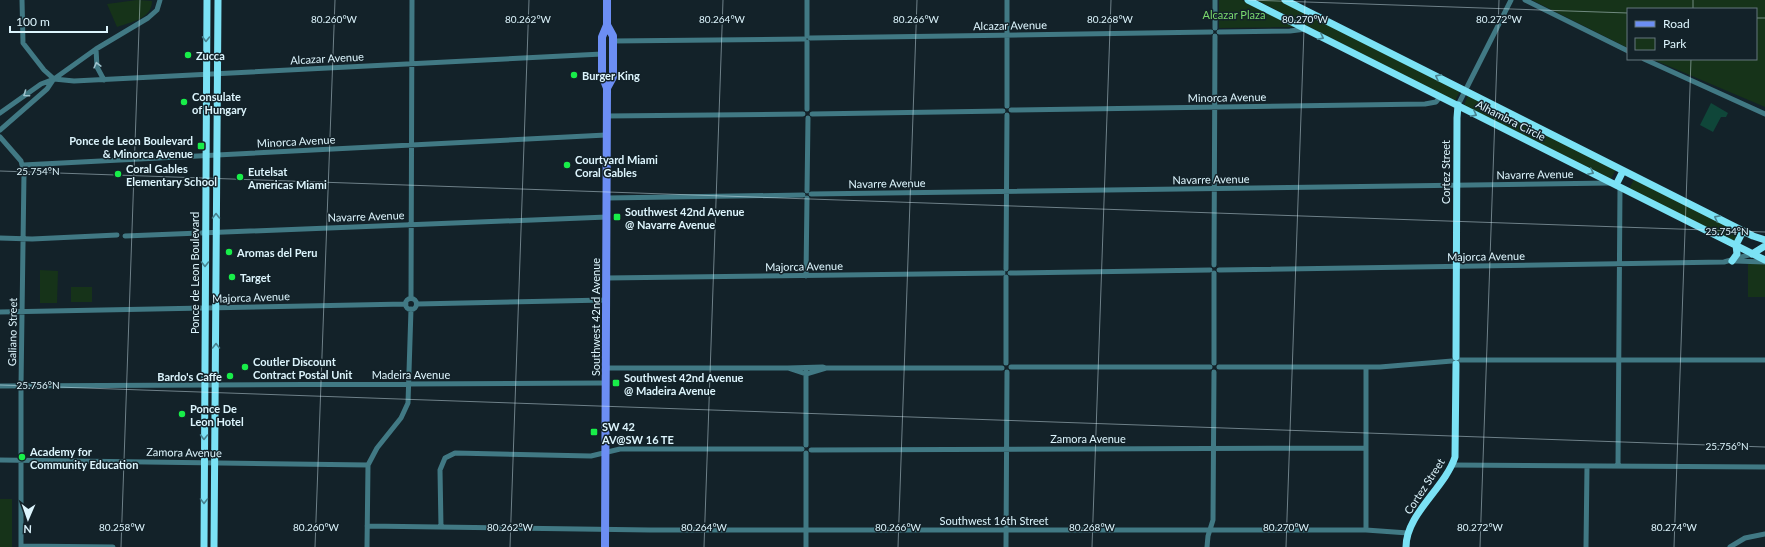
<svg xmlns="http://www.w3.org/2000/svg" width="1765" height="547" viewBox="0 0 1765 547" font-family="Lato,sans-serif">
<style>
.green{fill:#163319}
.water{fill:#0f4639}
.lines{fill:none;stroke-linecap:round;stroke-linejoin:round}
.street{stroke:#417984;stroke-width:5}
.secondary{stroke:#7be2f5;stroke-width:7}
.primary{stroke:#6c8ef4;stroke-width:8}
.oneway{stroke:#47828f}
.oneway2{stroke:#9fc3cd}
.ticks{fill:none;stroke:#ddf5fd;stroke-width:1;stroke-opacity:0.45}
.poi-dot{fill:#18ee49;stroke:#132229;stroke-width:1.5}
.labels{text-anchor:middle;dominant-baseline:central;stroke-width:3;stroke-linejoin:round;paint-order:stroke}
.park-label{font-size:11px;fill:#7ad96d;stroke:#132229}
.street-label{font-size:11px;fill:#ddf5fd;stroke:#132229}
.poi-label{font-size:11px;font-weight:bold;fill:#ddf5fd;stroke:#132229;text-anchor:start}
.ticks-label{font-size:10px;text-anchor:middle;fill:#ddf5fd;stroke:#132229;stroke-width:3;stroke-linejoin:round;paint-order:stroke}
</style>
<rect width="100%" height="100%" fill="#132229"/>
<path class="green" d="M137,0L152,1C152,19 131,22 117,27L107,4Z
M1219,0H1242L1297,27L1219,28Z
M1257,0H1279L1460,91L1455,101Z
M1532,0H1765V107L1652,59H1756V9H1628V48Z
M1468,95L1616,169L1611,179L1464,105Z
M1634,179L1739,232L1734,242L1629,189Z
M1748,264H1765V297H1748Z
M40,270L58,271L57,303H40Z
M71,287H92V302H71Z
M0,499H12V547H0Z"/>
<path class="water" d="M1711,103L1728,113L1726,117H1721L1713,132L1700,125Z"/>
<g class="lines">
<path class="street" d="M22,0L23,43L44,70L54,79
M1215,0V28
M1525,0L1628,51
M1219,32L1290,31L1306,29
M807,36V0
M810,38L1211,32
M613,41L804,39
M96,49L97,67L104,80
M1644,59L1765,114
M54,79L74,81L602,54
M1458,105L1511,0
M1007,106V0
M807,109V42
M1011,110L1425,104L1436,102L1440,97
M0,113L41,84L54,79L96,49L148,18L157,10L160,0
M812,114L1003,111
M606,116L803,114
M0,130L47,89L53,80
M0,137L21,161L24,173L21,386V547
M23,165L606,135
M807,191L808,118
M811,194L1610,183
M607,198L803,195
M125,236L607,217
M0,238L32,239L117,235
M1735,261L1765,262
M1214,265L1215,36
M1006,269L1007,115
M1219,270L1724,262L1752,254
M1010,273L1210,270
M806,276L807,198
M606,278L1003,273
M411,298L412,0
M405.5 304a5.5 5.5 0 1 1 11 0a5.5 5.5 0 1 1-11 0Z
M417,304L606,300
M0,312L406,304
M1460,360H1765
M1006,363V277
M1214,363V273
M1011,367H1210
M1219,367H1380L1452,361
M605,368H788
M826,368L806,374L788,368L823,367L826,368H1002
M806,372V445
M0,386L605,383
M811,450L1366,448
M0,460L368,465
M1452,465L1765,467
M1618,466L1620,187
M367,526L650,530H1366L1408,533
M441,527L440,470L445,458L455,453L591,456L620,449H802
M1366,530V367
M21,546L113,547
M367,547L368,465L377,448L401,418L408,403L411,309
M806,547V453
M1006,547L1007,372
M1207,547L1208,536L1213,520L1214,372
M1586,547L1587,466
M1730,547L1745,538L1765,534"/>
<path class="secondary" d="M1248,0L1765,260
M1285,0L1753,236L1765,240
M1616,185L1623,171
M1752,254L1765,246
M1732,261L1737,254L1736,245L1743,231
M1456,357L1457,118L1458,105
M204,547L207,0
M214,547L218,0
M1406,547C1406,514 1445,488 1455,457L1456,364"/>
<path class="primary" d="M607,25L613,36V77L607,88
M605,547L607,88L602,75V37L607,25V0"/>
</g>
<defs><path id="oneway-chevron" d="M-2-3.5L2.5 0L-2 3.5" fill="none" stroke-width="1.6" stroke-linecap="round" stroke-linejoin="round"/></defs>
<g class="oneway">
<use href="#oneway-chevron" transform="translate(1321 37) rotate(27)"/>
<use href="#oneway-chevron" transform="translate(206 39) rotate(91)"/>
<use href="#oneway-chevron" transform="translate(1438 77) rotate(-153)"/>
<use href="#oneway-chevron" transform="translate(1474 114) rotate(27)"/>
<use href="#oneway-chevron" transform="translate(1591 172) rotate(27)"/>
<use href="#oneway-chevron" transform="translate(216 216) rotate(-90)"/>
<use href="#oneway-chevron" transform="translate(1717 218) rotate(-153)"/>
<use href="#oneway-chevron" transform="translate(205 264) rotate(90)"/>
<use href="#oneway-chevron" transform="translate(216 346) rotate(-90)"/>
<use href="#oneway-chevron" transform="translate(204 437) rotate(91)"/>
<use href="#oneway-chevron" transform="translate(204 501) rotate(90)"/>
</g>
<g class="oneway2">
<use href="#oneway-chevron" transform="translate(97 65) rotate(-104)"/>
<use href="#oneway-chevron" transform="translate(26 94) rotate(145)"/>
</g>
<path class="ticks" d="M1248,0L1628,13M1693,9V0M1756,18H1765M0,171L1765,232M0,385L1765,447M121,547L140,0M315,547L335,0M510,547L529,0M704,547L723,0M898,547L917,0M1092,547L1111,0M1286,547L1305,0M1480,547L1499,0M1674,547L1691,59"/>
<g class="poi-dot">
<circle cx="188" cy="55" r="4"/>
<circle cx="574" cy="75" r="4"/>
<circle cx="184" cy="102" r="4"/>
<rect x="197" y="142" width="8" height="8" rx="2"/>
<circle cx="567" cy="165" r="4"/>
<circle cx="118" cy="174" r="4"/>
<circle cx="240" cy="177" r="4"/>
<rect x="613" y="213" width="8" height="8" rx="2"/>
<circle cx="229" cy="252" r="4"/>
<circle cx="232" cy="277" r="4"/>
<circle cx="245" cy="367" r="4"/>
<circle cx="230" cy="376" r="4"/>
<rect x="612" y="379" width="8" height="8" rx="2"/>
<circle cx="182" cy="414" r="4"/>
<rect x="590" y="428" width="8" height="8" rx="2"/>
<circle cx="22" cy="457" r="4"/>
</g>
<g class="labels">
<g class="park-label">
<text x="1234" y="14">Alcazar Plaza</text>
</g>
<g class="street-label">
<text transform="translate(1010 25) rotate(-1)">Alcazar Avenue</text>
<text transform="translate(327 58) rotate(-3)">Alcazar Avenue</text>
<text transform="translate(1227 97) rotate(-1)">Minorca Avenue</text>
<text transform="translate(1511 120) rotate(27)">Alhambra Circle</text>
<text transform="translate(296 141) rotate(-3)">Minorca Avenue</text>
<text transform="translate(1445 172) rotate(-90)">Cortez Street</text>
<text transform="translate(1535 174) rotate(-1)">Navarre Avenue</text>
<text transform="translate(1211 179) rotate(-1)">Navarre Avenue</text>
<text transform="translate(887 183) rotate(-1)">Navarre Avenue</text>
<text transform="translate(366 216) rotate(-2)">Navarre Avenue</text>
<text transform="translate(1486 256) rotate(-1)">Majorca Avenue</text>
<text transform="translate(804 266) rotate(-1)">Majorca Avenue</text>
<text transform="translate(194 273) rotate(-90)">Ponce de Leon Boulevard</text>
<text transform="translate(251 297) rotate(-2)">Majorca Avenue</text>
<text transform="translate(595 317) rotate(-90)">Southwest 42nd Avenue</text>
<text transform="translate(12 332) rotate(-89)">Galiano Street</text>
<text x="411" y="374">Madeira Avenue</text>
<text x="1088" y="438">Zamora Avenue</text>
<text transform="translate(184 452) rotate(1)">Zamora Avenue</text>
<text transform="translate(1424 486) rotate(-57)">Cortez Street</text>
<text x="994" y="520">Southwest 16th Street</text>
</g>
<g class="poi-label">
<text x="196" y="55">Zucca</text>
<text x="582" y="75">Burger King</text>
<text x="192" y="96">Consulate<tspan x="192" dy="13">of Hungary</tspan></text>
<text x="193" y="140" text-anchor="end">Ponce de Leon Boulevard<tspan x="193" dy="13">&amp; Minorca Avenue</tspan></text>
<text x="575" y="159">Courtyard Miami<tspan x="575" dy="13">Coral Gables</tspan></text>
<text x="126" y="168">Coral Gables<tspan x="126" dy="13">Elementary School</tspan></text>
<text x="248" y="171">Eutelsat<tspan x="248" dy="13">Americas Miami</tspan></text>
<text x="625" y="211">Southwest 42nd Avenue<tspan x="625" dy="13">@ Navarre Avenue</tspan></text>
<text x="237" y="252">Aromas del Peru</text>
<text x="240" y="277">Target</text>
<text x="253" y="361">Coutler Discount<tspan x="253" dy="13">Contract Postal Unit</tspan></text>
<text x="222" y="376" text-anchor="end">Bardo's Caffe</text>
<text x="624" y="377">Southwest 42nd Avenue<tspan x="624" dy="13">@ Madeira Avenue</tspan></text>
<text x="190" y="408">Ponce De<tspan x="190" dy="13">Leon Hotel</tspan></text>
<text x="602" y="426">SW 42<tspan x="602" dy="13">AV@SW 16 TE</tspan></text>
<text x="30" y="451">Academy for<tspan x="30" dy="13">Community Education</tspan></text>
</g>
</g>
<g class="ticks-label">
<text x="334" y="23">80.260°W</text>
<text x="528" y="23">80.262°W</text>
<text x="722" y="23">80.264°W</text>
<text x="916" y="23">80.266°W</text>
<text x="1110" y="23">80.268°W</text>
<text x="1305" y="23">80.270°W</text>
<text x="1499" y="23">80.272°W</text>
<text x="38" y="175">25.754°N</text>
<text x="1727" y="235">25.754°N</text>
<text x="38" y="389">25.756°N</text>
<text x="1727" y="450">25.756°N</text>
<text x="1286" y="531">80.270°W</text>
<text x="1674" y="531">80.274°W</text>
<text x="122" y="531">80.258°W</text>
<text x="316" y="531">80.260°W</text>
<text x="510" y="531">80.262°W</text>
<text x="704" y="531">80.264°W</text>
<text x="898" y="531">80.266°W</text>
<text x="1092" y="531">80.268°W</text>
<text x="1480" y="531">80.272°W</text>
</g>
<rect x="1627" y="8" width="130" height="52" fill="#132229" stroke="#64767e"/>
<rect x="1635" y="21" width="20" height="6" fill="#6c8ef4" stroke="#64767e"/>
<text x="1663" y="28" font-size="12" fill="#ddf5fd">Road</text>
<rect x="1635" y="38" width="20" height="12" fill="#163319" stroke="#64767e"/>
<text x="1663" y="48" font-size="12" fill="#ddf5fd">Park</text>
<g transform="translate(28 519) rotate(182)" stroke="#132229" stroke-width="3" paint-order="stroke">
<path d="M0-3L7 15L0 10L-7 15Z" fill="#ddf5fd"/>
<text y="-6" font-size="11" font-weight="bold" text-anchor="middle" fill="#ddf5fd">N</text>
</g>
<path d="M10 26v6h97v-6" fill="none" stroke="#ddf5fd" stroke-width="2"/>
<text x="16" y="26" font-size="12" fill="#ddf5fd" stroke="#132229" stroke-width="3" paint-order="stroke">100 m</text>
</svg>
